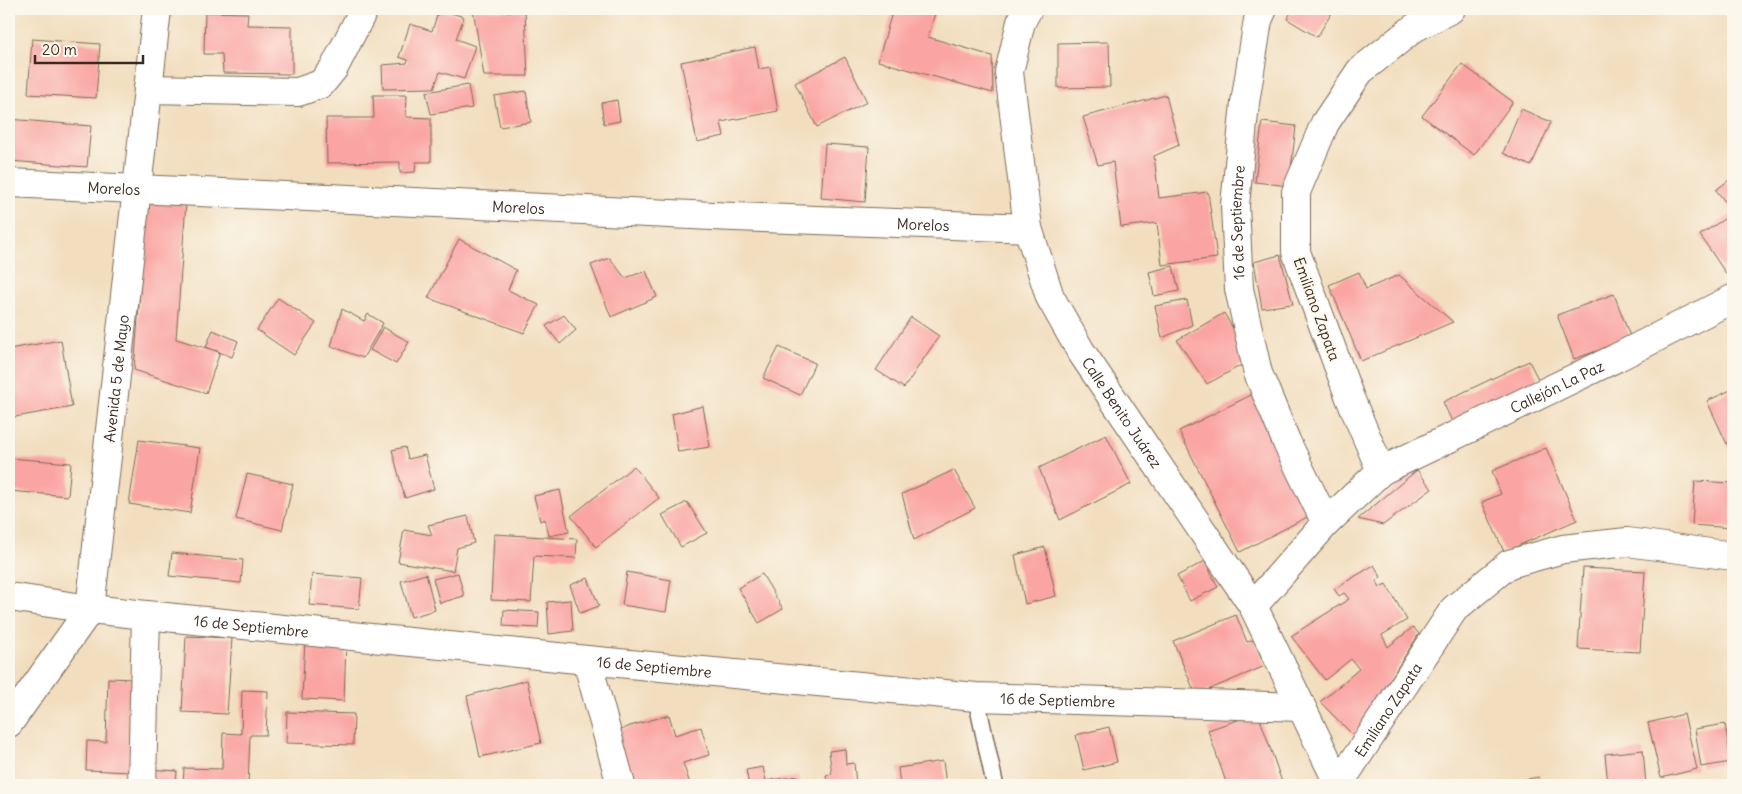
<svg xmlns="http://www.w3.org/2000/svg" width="1742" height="794" viewBox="0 0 1742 794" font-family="Delius,sans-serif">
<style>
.building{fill:#faa5a3}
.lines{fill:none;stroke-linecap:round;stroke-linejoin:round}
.service-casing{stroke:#7b6956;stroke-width:19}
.minor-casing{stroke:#7b6956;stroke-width:30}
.service{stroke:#fff;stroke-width:16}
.minor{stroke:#fff;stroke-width:28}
.labels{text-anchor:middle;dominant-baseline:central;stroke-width:4;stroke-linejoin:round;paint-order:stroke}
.street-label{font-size:15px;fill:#3b2a1e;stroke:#fbf7ec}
</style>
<rect width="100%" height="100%" fill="#fbf7ec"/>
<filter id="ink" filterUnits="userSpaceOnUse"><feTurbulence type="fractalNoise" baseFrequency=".02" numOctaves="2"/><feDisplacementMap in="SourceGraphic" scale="10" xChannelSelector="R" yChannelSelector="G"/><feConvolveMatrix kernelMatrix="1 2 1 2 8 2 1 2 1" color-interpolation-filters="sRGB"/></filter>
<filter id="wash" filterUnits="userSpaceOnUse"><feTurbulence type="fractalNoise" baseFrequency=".0096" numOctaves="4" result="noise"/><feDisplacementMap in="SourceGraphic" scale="20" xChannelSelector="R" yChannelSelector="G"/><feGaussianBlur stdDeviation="1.12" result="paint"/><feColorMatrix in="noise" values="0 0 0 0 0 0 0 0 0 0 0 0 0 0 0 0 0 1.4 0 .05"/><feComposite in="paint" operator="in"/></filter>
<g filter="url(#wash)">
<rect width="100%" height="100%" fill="#f2debf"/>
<g id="blocks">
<path class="building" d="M439,9L464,17L456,39L475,46L464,79L440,72L434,88L383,89L382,65L407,63L408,60L399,57L410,24L432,31Z
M473,9L525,12L528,76H484Z
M893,9L936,10L928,37L992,56L993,93L878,61Z
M1293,9H1329L1333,11L1317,37L1287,19Z
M205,12L248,13L247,25L292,26V74L223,73L222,54H204Z
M32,39L100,44L96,98L28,94Z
M1109,42L1110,87L1058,88V43Z
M755,47L759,69L770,67L778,111L721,122L724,136L697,142L681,62Z
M845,57L867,102L817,127L795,83Z
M1462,64L1513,102L1474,155L1422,116Z
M468,85L472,108L431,114L426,92Z
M526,91L531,122L500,127L494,96Z
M373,95H407L406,117L431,118V162H416L415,172L400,173V162L327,163L326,118H374Z
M1166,95L1179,145L1154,156L1159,198L1208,192L1217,258L1162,265L1157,223L1121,227L1113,162L1098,165L1083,117Z
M617,100L620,121L604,124L601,103Z
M1521,109L1551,122L1531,166L1503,153Z
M9,119L91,126L87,167L9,161Z
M1262,122L1296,126L1289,186L1255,182Z
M825,144L869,147L865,202L821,198Z
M1733,177V206L1730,208L1716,190Z
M147,201L186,203L176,339L220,352L206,393L134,370Z
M1733,213V279L1731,281L1700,235Z
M459,239L516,270L508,290L539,305L524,333L428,298Z
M1280,255L1293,304L1262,308L1254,262Z
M610,258L625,278L646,271L657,297L611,317L591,265Z
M1173,266L1179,291L1154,296L1149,272Z
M1359,272L1366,289L1399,275L1453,322L1361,361L1329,285Z
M1614,294L1631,339L1574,359L1557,315Z
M278,298L316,323L294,355L257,330Z
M1187,300L1192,325L1162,338L1155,306Z
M342,309L364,321L368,314L383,323L363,358L331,346Z
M1224,313L1251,360L1207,384L1177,340Z
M564,315L576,330L560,344L546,326Z
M911,317L939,336L904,388L876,370Z
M383,327L409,342L396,364L370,350Z
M213,330L238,341L232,357L206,347Z
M61,340L72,407L9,418V349Z
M779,347L815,363L800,395L763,378Z
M1529,361L1540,383L1453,424L1443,402Z
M1733,389V457L1707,401Z
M1255,393L1309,516L1240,552L1179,431Z
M703,406L710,447L678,452L672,414Z
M1106,435L1131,484L1060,520L1039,468Z
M139,440L200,448L190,513L129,504Z
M405,447L408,459L425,455L434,489L405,498L392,450Z
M1546,448L1577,520L1504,552L1482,502L1501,494L1492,471Z
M9,458L71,463L68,496L9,491Z
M634,466L659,498L596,547L571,516Z
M954,470L975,508L914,540L902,494Z
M1417,470L1432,489L1383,525L1358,519Z
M247,474L293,484L282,530L236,519Z
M1695,481L1733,483V528L1692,525Z
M560,490L569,532L549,536L545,519L540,521L534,496Z
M687,502L707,533L681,547L662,515Z
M468,516L474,543L457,548L453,571L398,562L404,530L432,535L428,525Z
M494,534L577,539L576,558L534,556L531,602L491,600Z
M1045,547L1056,596L1025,604L1015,555Z
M172,553L243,560L241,583L169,576Z
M1205,561L1218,587L1190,601L1177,576Z
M1374,565L1381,577L1376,580L1380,587L1386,584L1407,620L1382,635L1388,647L1413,627L1419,634L1354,736L1320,702L1359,669L1351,659L1325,680L1291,636L1349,599L1344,593L1339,596L1334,589Z
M1583,568L1645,571L1640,652L1578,649Z
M627,572L671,580L666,612L622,605Z
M458,573L464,596L440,603L433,579Z
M312,574L362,578L359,609L309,605Z
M426,574L435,610L411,617L401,581Z
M762,574L783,609L759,623L738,588Z
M588,578L599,606L580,613L570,585Z
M571,600L573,631L549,634L547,602Z
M504,610L539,612L538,628L503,626Z
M1236,615L1247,642L1254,640L1265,666L1196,695L1173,641Z
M186,636L232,638L227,714L182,712Z
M305,639L346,641L344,701L302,699Z
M108,678L134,679L130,772L86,770L87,741L106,742Z
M527,680L541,743L480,757L467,696Z
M242,690L268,691L266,735H250L248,785H183L184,768L222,769L223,733L241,734Z
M287,712L354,714L353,745L286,743Z
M1258,713L1283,785H1227L1208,730Z
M1684,714L1697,769L1661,778L1648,723Z
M669,715L675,735L701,727L709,755L683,763L690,784L631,785L615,733L630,726Z
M1725,724L1731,762L1701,767L1695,729Z
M1109,727L1117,762L1084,770L1076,735Z
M845,749L846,764L854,763L856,785H827L826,775L832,774L829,751Z
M1643,750L1646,785H1608L1605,754Z
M943,761L946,785H900L898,768Z
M763,767L766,781L798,776L800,785H749L746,770Z
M148,769L177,771L176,785H147Z
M1539,777L1540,785H1510L1509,782Z
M71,782L131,783V785H71Z"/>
</g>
</g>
<g filter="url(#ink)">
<use href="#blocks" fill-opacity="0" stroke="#7b6956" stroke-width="1"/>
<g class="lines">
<g class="service-casing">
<path id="service" d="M976,697L995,785"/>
</g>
<g class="minor-casing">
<g id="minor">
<path id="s1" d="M1028,9L1021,22L1009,72L1028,228L1050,297L1080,350L1253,606L1339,785"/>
<path d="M148,89L298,92L321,84L334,68L364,9"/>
<path id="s2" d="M9,183L734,217L1028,228"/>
<path id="s3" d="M1381,471L1616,358L1732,299"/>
<path d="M1326,523L1381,471L1350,398L1296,252V192L1325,123L1360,71L1414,28L1451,9"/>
<path id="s4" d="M9,597L90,609L146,615L587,660L976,697L1301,707"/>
<path id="s5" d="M1253,606L1326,523L1287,443L1258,373L1239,289L1235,205L1245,103L1258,20L1263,9"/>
<path d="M587,660L621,785"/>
<path id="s6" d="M9,723L90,609L157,9"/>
<path id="s7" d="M1339,784L1454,609L1509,564L1563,549L1627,542L1733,556"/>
<path d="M142,785L146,615"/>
</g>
</g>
<use href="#service" class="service"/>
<use href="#minor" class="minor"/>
</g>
</g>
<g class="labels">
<g class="street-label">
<text stroke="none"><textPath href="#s2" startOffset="105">Morelos</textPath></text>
<text stroke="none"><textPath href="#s2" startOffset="510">Morelos</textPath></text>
<text stroke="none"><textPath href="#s5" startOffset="428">16 de Septiembre</textPath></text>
<text stroke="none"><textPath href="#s2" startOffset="915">Morelos</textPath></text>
<text transform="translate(1317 309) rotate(70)">Emiliano Zapata</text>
<text stroke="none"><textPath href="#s6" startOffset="372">Avenida 5 de Mayo</textPath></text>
<text stroke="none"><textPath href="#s3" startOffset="195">Callejón La Paz</textPath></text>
<text stroke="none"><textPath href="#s1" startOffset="432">Calle Benito Juárez</textPath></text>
<text stroke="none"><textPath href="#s4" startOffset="244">16 de Septiembre</textPath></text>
<text stroke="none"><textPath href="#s4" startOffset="649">16 de Septiembre</textPath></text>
<text stroke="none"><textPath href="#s4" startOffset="1054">16 de Septiembre</textPath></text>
<text stroke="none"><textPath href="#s7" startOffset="89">Emiliano Zapata</textPath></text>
</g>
</g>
<rect width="1742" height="794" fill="none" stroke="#fbf7ec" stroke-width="30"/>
<path d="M35 55v8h108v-8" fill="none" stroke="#3b2a1e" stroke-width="2.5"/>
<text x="42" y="55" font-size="15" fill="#3b2a1e" stroke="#fbf7ec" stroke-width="4" paint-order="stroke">20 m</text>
</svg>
